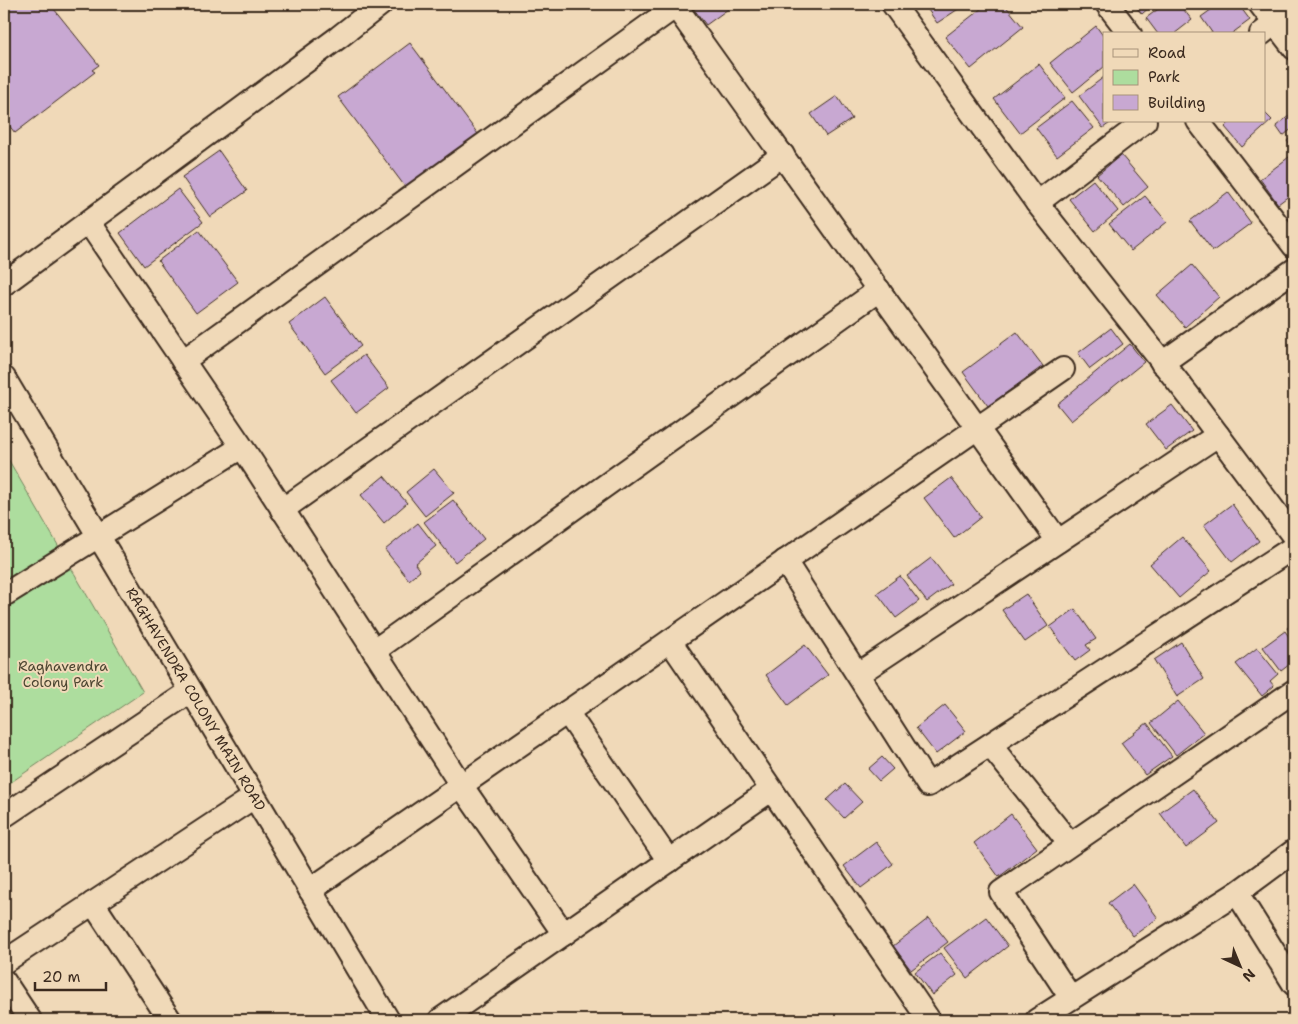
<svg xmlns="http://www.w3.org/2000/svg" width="1298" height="1024" viewBox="0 0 1298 1024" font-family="'Shantell Sans',sans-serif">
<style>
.green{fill:#addd9e;stroke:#74845e}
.building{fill:#c8a8d2;stroke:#3b2a1e}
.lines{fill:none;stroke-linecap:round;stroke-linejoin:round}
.minor-casing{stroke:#3b2a1e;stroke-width:26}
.minor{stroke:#f0d9b8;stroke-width:22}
.labels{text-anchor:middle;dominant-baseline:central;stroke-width:4;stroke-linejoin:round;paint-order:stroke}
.park-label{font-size:14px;fill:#4c4531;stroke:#f0d9b8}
.street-label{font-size:14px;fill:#3b2a1e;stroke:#f0d9b8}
</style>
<rect width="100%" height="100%" fill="#f0d9b8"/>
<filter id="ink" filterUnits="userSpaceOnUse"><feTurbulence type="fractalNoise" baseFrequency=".02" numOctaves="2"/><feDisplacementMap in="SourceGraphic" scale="10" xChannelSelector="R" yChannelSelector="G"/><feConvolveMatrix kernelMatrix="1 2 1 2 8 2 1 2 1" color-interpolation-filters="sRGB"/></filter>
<g filter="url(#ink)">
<path class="green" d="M4,452L143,692L4,787Z"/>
<path class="building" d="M4,4H50L99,65L92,70L95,72L15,133L4,119Z
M690,4H735L706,25Z
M924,4H966L937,23Z
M987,4H1004L1023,27L971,69L945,37Z
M1133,4H1153L1142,14Z
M1165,4H1179L1192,20L1174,34H1158L1146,18Z
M1219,4H1238L1250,20L1231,34H1213L1201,17Z
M1096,26L1104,37V67L1073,92L1050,63Z
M410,43L478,134L406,188L338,97Z
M1039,64L1065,98L1020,133L994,99Z
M1104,77V121H1113L1103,128L1079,96Z
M837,96L852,119L826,136L811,114Z
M1072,101L1094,128L1057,156L1036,128Z
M1264,112L1272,120L1242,147L1225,127L1231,121H1264Z
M1294,112V127L1283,136L1276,126Z
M1294,135V149L1287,141Z
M219,151L247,191L210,217L182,177Z
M1293,154L1294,192L1278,204L1260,179Z
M1121,155L1148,187L1124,207L1097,175Z
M1093,180L1118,211L1095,231L1069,199Z
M178,189L203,222L144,266L120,233Z
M1228,192L1251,223L1213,251L1190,221Z
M1145,196L1167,222L1131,251L1109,224Z
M199,230L238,282L196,313L158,261Z
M1192,265L1219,297L1185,327L1157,295Z
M325,297L361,346L325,373L289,324Z
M1111,328L1123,344L1090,369L1078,353Z
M1017,332L1043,366L988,406L963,372Z
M1130,344L1144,362L1071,421L1057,404Z
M364,355L389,388L356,413L331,380Z
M1172,405L1192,431L1166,450L1146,424Z
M434,469L454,493L425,516L406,492Z
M384,476L407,503L384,523L361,495Z
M951,478L981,517L954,538L924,498Z
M453,500L484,539L455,562L424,522Z
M1232,504L1259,541L1232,562L1204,525Z
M418,523L436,546L415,564L420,571L409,580L385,550Z
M1182,537L1211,571L1179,598L1150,564Z
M931,558L951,584L927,602L907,576Z
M900,576L919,601L896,618L877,593Z
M1026,594L1048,626L1025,642L1002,610Z
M1075,609L1096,639L1086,645L1090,650L1075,661L1050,627Z
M1294,623V638L1287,628Z
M1285,631L1294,644V661L1281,671L1263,647Z
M1181,642L1204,679L1177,697L1154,660Z
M805,645L828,675L788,705L766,675Z
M1257,648L1278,674L1270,681L1274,686L1262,696L1236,664Z
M1178,701L1204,733L1176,755L1151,723Z
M945,705L966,731L936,754L916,728Z
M1147,723L1172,756L1145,775L1121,743Z
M882,757L893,769L879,781L868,769Z
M845,784L862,802L844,818L827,800Z
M1193,789L1219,823L1186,848L1160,813Z
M1011,814L1037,848L999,877L974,843Z
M876,842L893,864L861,888L844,866Z
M1133,884L1158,918L1133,936L1108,903Z
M986,917L1008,946L967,978L944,948Z
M929,918L948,942L911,970L893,946Z
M940,953L957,975L932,995L915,972Z"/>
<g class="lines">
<g class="minor-casing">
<g id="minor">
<path d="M674,4L1058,541"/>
<path d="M893,4L1037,203L1189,396L1294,537"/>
<path d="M1107,4L1130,34"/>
<path d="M1260,4L1294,48"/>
<path d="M1261,34L1294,8"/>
<path d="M1198,121L1294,246"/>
<path d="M1037,203L1145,121"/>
<path d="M89,223L248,456L461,785L564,934"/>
<path d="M4,284L339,37L381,4"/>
<path d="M183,361L676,6"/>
<path d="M1162,363L1294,270"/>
<path id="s1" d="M4,378L388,1020"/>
<path d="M282,510L783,155"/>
<path d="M785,561L928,785L1294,547"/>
<path d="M4,595L240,448"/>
<path d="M670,641L929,1020"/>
<path d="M374,651L879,290"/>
<path d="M858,674L1218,435"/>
<path d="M567,712L669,861"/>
<path d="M990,745L1070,844"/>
<path d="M4,816L191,691"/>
<path d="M310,890L1063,369"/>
<path d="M1237,893L1294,984"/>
<path d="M93,903L170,1020"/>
<path d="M4,962L254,797"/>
<path d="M4,981L30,1020"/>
<path d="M1071,998L1001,892L1294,691"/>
<path d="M440,1020L771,790"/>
<path d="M1037,1020L1237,893L1294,851"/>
</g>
</g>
<use href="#minor" class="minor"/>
</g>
</g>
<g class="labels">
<g class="park-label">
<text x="63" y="666">Raghavendra<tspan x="63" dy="16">Colony Park</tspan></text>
</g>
<g class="street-label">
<text stroke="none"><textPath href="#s1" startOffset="374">RAGHAVENDRA COLONY MAIN ROAD</textPath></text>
</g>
</g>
<rect width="1298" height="1024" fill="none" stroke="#f0d9b8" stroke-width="20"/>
<rect x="10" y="10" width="1278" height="1004" fill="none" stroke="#3b2a1e" stroke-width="2" filter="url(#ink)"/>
<rect x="1103" y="32" width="162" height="90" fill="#f0d9b8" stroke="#a8937a"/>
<rect x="1113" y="49" width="25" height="8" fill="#f0d9b8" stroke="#a8937a"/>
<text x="1148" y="58" font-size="15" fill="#3b2a1e">Road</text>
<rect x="1113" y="70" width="25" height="15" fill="#addd9e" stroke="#a8937a"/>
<text x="1148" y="82" font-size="15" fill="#3b2a1e">Park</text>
<rect x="1113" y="95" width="25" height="15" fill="#c8a8d2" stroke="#a8937a"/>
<text x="1148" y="108" font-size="15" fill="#3b2a1e">Building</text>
<g transform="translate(1240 966) rotate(136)" stroke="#f0d9b8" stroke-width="4" paint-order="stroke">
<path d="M0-4L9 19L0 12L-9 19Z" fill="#3b2a1e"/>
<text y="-8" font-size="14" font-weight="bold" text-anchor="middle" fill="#3b2a1e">N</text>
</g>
<path d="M35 982v8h71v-8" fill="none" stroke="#3b2a1e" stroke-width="2.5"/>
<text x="42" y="982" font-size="15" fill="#3b2a1e" stroke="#f0d9b8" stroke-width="4" paint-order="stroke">20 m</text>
</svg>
